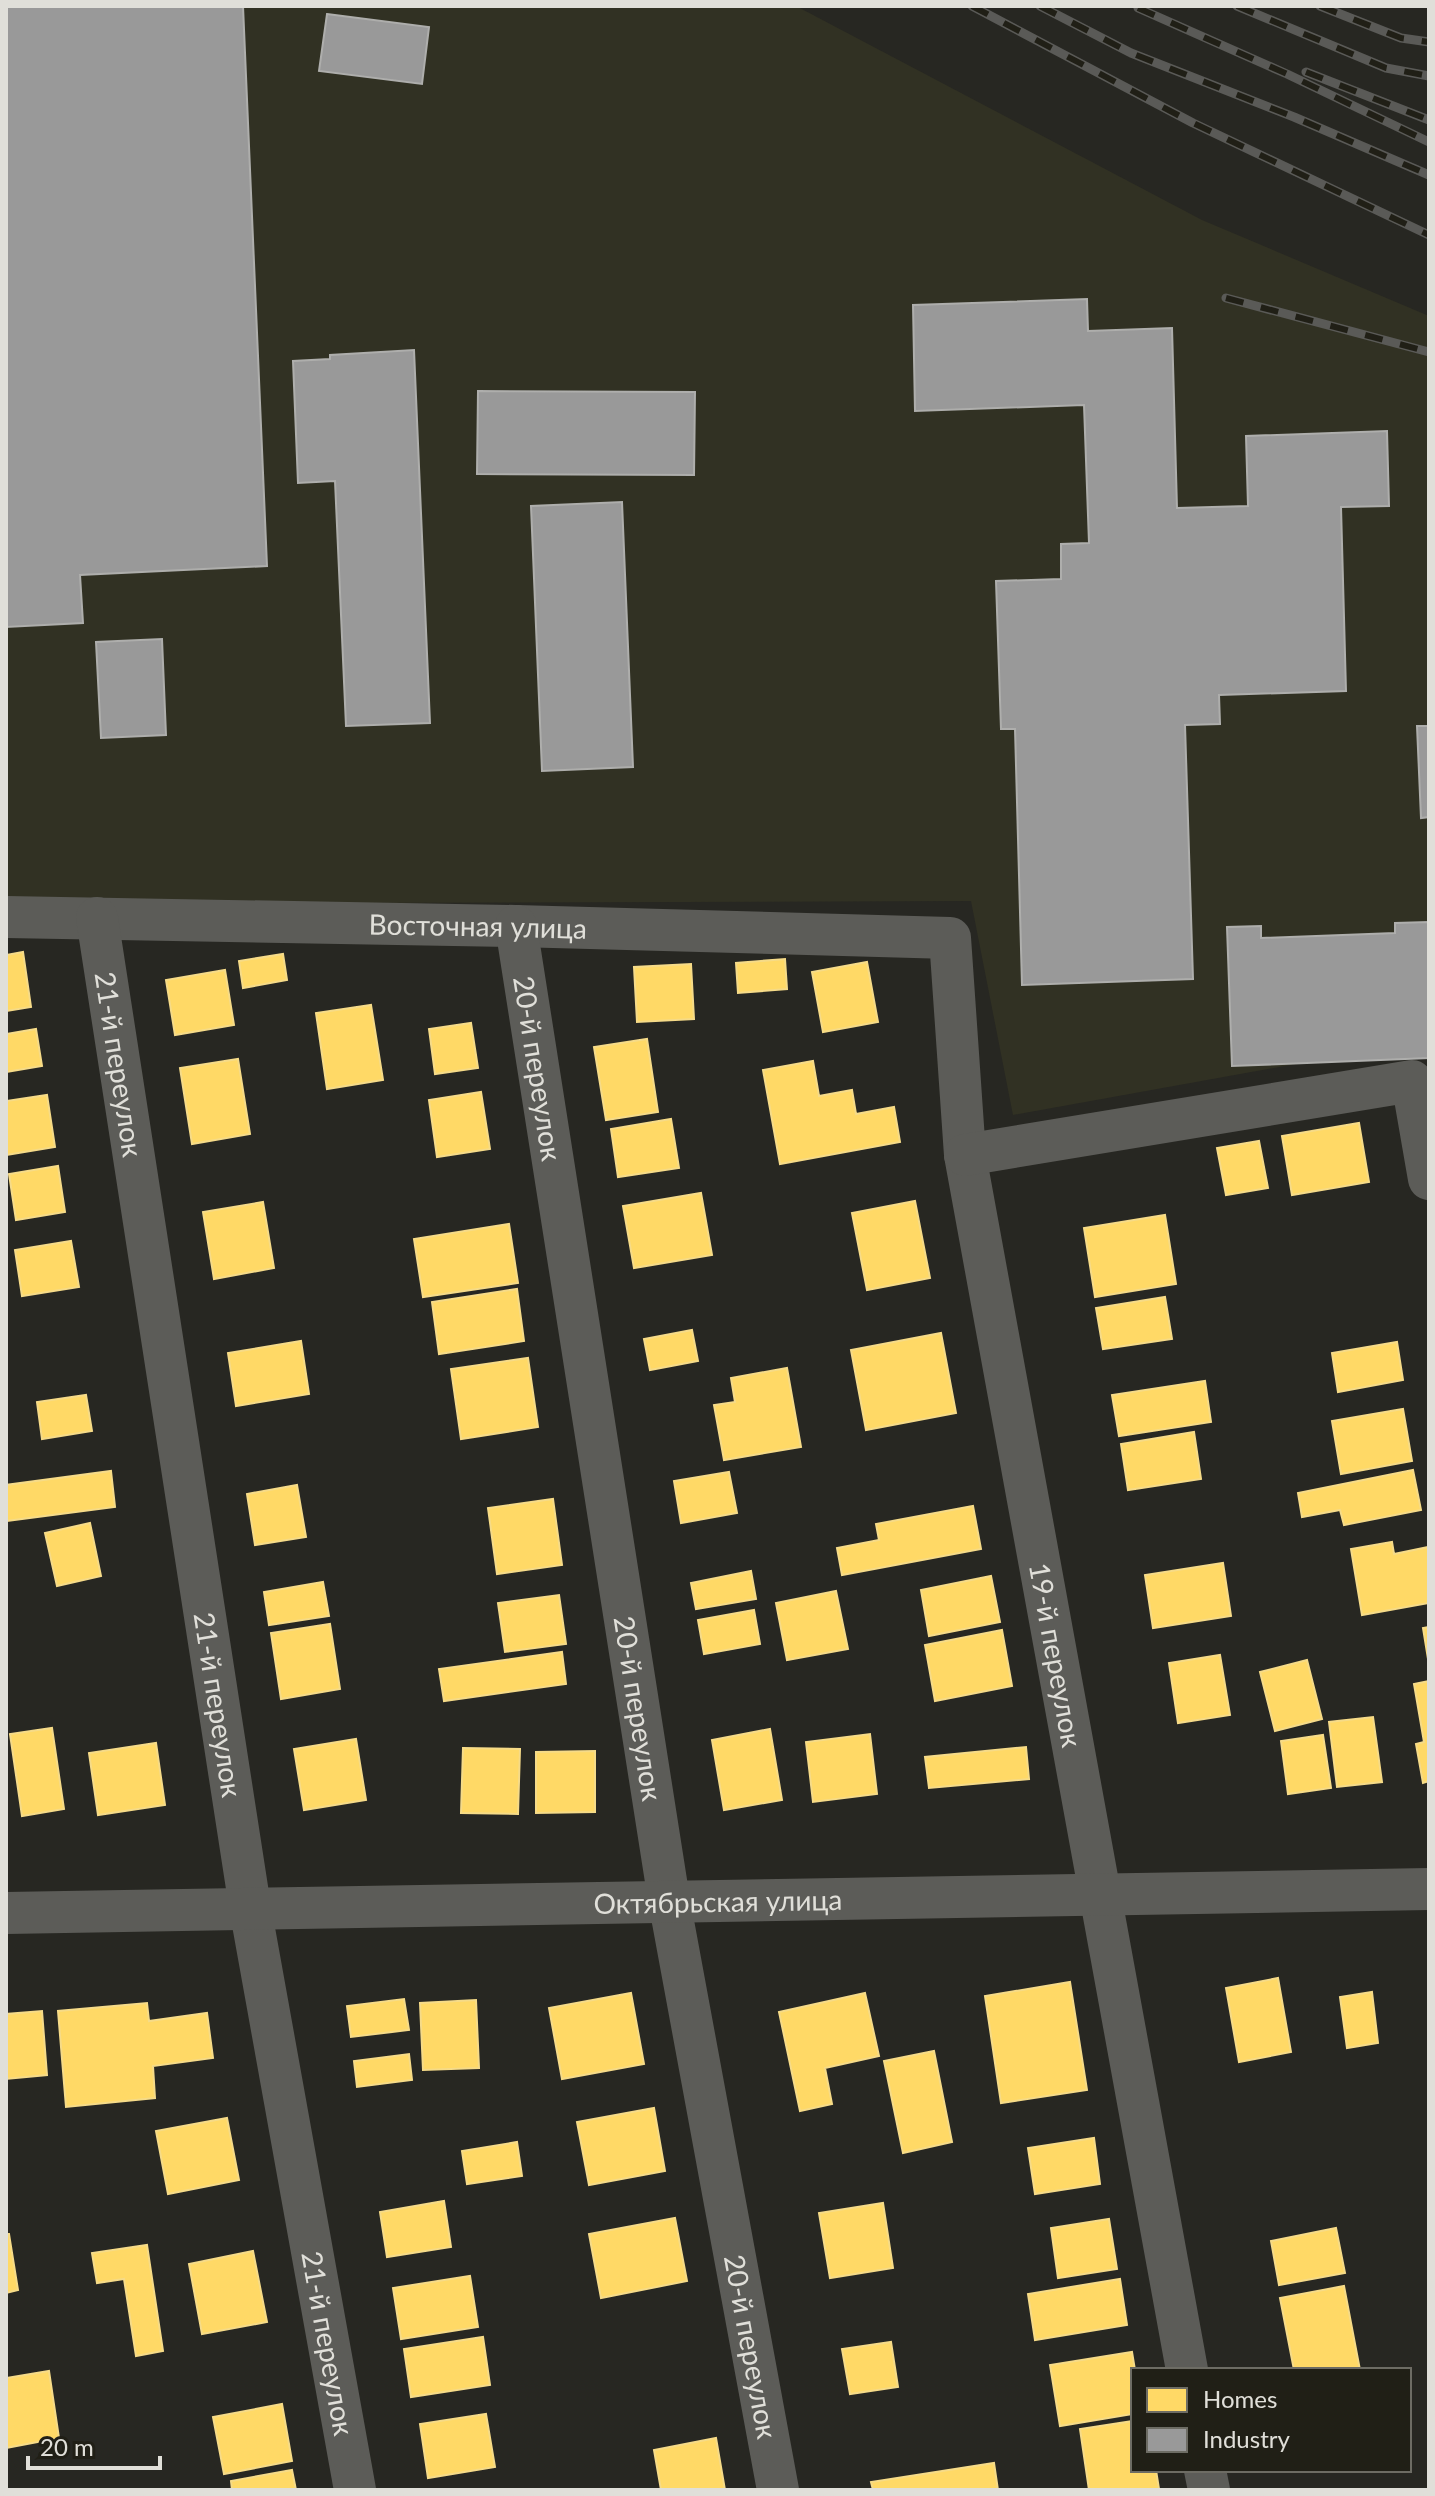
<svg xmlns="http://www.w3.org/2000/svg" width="1435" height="2496" viewBox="0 0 1435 2496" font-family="Lato,sans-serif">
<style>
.built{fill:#313123}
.homes{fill:#ffd966;stroke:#f6db88;stroke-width:2}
.industry{fill:#999;stroke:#aeaeac;stroke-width:2}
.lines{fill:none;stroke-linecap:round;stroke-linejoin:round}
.minor{stroke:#5c5c58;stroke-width:42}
.rail-casing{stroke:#5a5a57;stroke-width:9}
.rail{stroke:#201f16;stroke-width:6;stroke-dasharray:18;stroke-linecap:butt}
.labels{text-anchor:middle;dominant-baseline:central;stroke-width:8;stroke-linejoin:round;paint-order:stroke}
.street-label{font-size:28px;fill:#e0dfd9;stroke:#201f16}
</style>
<rect width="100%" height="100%" fill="#272722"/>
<path class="built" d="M6,6H796L1202,220L1429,316V1040L1013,1115L971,901L6,904Z"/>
<path class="homes" d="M23,952L31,1007L6,1011V955Z
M283,954L287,980L243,988L239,961Z
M785,959L787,989L738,993L736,963Z
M867,962L878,1022L823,1032L812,972Z
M691,964L694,1019L637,1022L634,967Z
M225,970L234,1025L175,1035L166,980Z
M371,1005L383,1080L327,1089L316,1013Z
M471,1023L478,1068L435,1074L429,1029Z
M36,1029L42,1066L6,1072V1034Z
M647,1039L658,1112L606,1120L594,1047Z
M238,1059L250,1134L192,1144L180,1068Z
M813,1061L819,1096L852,1090L856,1114L894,1107L900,1142L780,1164L763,1070Z
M481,1092L490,1149L437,1157L429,1100Z
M47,1095L55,1147L6,1155V1101Z
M671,1119L679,1168L618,1177L611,1129Z
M1359,1123L1369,1182L1292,1195L1282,1136Z
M1259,1141L1268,1188L1226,1195L1217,1148Z
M58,1166L65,1212L16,1220L9,1174Z
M701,1193L712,1255L634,1268L623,1206Z
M915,1201L930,1278L867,1290L852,1213Z
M263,1202L274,1268L214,1279L203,1212Z
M1165,1215L1176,1284L1095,1297L1084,1228Z
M509,1224L518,1283L423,1297L414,1239Z
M71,1241L79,1287L22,1296L15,1250Z
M517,1289L524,1341L439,1354L432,1302Z
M1165,1297L1172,1339L1103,1349L1096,1308Z
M692,1330L698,1361L650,1370L644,1339Z
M941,1333L956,1413L866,1430L851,1350Z
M301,1341L309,1394L236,1406L228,1353Z
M1397,1342L1403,1380L1338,1392L1332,1353Z
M528,1358L538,1427L461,1439L451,1369Z
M787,1368L801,1447L724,1460L714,1405L735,1402L731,1378Z
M1205,1381L1211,1422L1119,1436L1112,1395Z
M86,1395L92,1431L42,1439L37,1402Z
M1403,1409L1412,1461L1341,1474L1332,1421Z
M1194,1432L1201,1479L1128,1490L1121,1444Z
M1413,1470L1421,1510L1344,1525L1340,1510L1302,1517L1298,1493Z
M111,1471L115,1507L6,1521V1485Z
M729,1472L737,1513L681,1523L674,1481Z
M297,1485L306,1537L255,1545L247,1494Z
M553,1499L562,1565L497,1574L488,1508Z
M973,1506L981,1549L842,1575L837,1548L879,1540L876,1524Z
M90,1523L101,1576L57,1586L45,1533Z
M1392,1542L1394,1554L1428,1547L1429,1603L1362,1615L1351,1549Z
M1223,1563L1231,1616L1153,1628L1145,1575Z
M751,1571L756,1599L696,1609L691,1583Z
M991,1576L1000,1622L929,1636L921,1590Z
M323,1582L329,1616L269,1625L264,1592Z
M836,1591L848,1649L787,1660L776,1603Z
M559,1595L566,1644L505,1652L498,1603Z
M754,1610L760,1644L704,1654L698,1620Z
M330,1624L340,1689L281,1699L271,1633Z
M1429,1627V1665L1423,1628Z
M1002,1630L1012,1686L935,1701L925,1645Z
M562,1652L566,1684L444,1701L439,1669Z
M1220,1655L1230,1715L1178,1723L1169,1663Z
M1307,1660L1322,1719L1275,1731L1260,1672Z
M1429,1681V1781L1423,1783L1416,1744L1424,1742L1414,1684Z
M1373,1717L1382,1782L1337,1787L1329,1722Z
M52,1728L64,1809L22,1816L10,1734Z
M770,1729L782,1800L724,1810L712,1740Z
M870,1734L877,1794L813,1802L806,1742Z
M1323,1735L1331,1788L1288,1794L1281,1741Z
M356,1739L366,1800L304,1810L294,1749Z
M156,1743L165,1805L98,1815L89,1753Z
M1026,1747L1029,1779L929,1788L925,1757Z
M463,1748L520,1749L518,1814L461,1813Z
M595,1751V1812L536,1813V1752Z
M1278,1978L1291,2052L1239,2062L1226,1988Z
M1070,1982L1087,2090L1001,2103L985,1996Z
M1372,1992L1378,2043L1347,2048L1340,1997Z
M631,1993L644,2064L562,2079L549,2008Z
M865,1993L879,2056L825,2068L832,2104L800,2111L779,2012Z
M404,1999L409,2030L351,2037L347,2006Z
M476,2000L479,2068L423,2070L420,2003Z
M147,2003L149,2021L207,2013L213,2058L153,2066L155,2098L66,2107L58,2011Z
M42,2011L47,2075L6,2079V2014Z
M934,2051L952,2142L903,2153L884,2061Z
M409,2054L412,2080L357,2087L354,2061Z
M654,2108L665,2171L589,2185L577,2122Z
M227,2118L239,2180L168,2194L156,2131Z
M1094,2138L1100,2184L1035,2194L1028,2148Z
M517,2142L522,2176L467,2184L462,2151Z
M444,2201L451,2247L387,2257L380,2212Z
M883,2203L893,2268L830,2278L819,2213Z
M675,2218L687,2281L601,2298L589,2234Z
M1109,2219L1117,2269L1058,2278L1051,2228Z
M1336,2228L1345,2273L1279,2285L1271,2241Z
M6,2234H9L18,2290L6,2293Z
M147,2245L163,2351L136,2356L124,2279L97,2283L92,2253Z
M253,2251L267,2322L202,2334L189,2264Z
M470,2276L478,2327L401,2339L393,2288Z
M1120,2279L1127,2325L1035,2340L1028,2294Z
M1344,2286L1360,2370H1294L1280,2298Z
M483,2337L490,2385L411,2397L404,2349Z
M891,2342L898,2387L850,2394L842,2349Z
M1132,2352L1135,2370L1133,2414L1060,2426L1050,2365Z
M49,2371L59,2438L6,2448V2378Z
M282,2404L292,2461L224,2474L213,2417Z
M486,2414L495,2467L428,2478L420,2424Z
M1133,2421V2470H1156L1159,2489L1089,2490L1080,2429Z
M716,2438L725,2490H661L654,2450Z
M994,2463L998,2490H873L871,2482Z
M292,2470L296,2490H232L231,2481Z"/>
<path class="industry" d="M6,6H243L267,566L80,575L83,623L6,627Z
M327,14L429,27L422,84L319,71Z
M1087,299L1088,331L1172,328L1177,508L1248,506L1246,436L1387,431L1389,506L1341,507L1346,691L1219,695L1220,724L1185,725L1193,979L1022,985L1015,729H1001L996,581L1061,579V544L1089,543L1084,405L915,411L913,305Z
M414,350L430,723L346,726L335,481L298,483L293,361L330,359V355Z
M478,391L695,392L694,475L477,474Z
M622,502L633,767L542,771L531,506Z
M162,639L166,735L101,738L96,642Z
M1417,726H1429V817L1421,818Z
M1428,922L1429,1058L1232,1066L1227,927L1261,926V938L1395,933V923Z"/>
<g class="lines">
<g class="minor">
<path id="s1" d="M6,917L516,926L950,938L965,1155L1187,2370"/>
<path id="s2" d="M97,918L250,1907L355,2490"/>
<path id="s3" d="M516,926L669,1900L778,2490"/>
<path d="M965,1155L1412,1081L1429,1179"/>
<path id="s4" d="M6,1913L1429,1889"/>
<path d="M1205,2470L1209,2490"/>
</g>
<g class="rail-casing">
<path id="rail" d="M972,6L1193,123L1429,235
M1040,6L1131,53L1294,117L1429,175
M1237,6L1386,68L1429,76
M1320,6L1401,38L1429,42
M1138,8L1287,74L1429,142
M1306,72L1429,120
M1226,298L1429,352"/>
</g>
<use href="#rail" class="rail"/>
</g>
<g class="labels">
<g class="street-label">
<text stroke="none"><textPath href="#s1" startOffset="472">Восточная улица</textPath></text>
<text stroke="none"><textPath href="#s2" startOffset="148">21-й переулок</textPath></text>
<text stroke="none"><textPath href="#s3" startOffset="144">20-й переулок</textPath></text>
<text stroke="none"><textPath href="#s1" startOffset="1670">19-й переулок</textPath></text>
<text stroke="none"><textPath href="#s2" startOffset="796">21-й переулок</textPath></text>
<text stroke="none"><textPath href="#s3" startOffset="792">20-й переулок</textPath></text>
<text stroke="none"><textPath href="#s4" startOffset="712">Октябрьская улица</textPath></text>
<text stroke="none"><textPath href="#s2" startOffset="1444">21-й переулок</textPath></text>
<text stroke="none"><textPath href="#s3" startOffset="1440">20-й переулок</textPath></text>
</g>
</g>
<rect width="1435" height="2496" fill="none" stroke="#e0dfd9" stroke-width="16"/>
<rect x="1131" y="2368" width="280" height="104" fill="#201f16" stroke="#6d6c64" stroke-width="2"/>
<rect x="1147" y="2388" width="40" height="24" fill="#ffd966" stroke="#6d6c64" stroke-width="2"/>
<text x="1203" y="2408" font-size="24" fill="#e0dfd9">Homes</text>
<rect x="1147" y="2428" width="40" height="24" fill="#999999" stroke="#6d6c64" stroke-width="2"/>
<text x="1203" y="2448" font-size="24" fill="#e0dfd9">Industry</text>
<path d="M28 2456v12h132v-12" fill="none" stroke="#e0dfd9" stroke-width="4"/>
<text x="40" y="2456" font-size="24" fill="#e0dfd9" stroke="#201f16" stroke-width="6" paint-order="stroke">20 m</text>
</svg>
